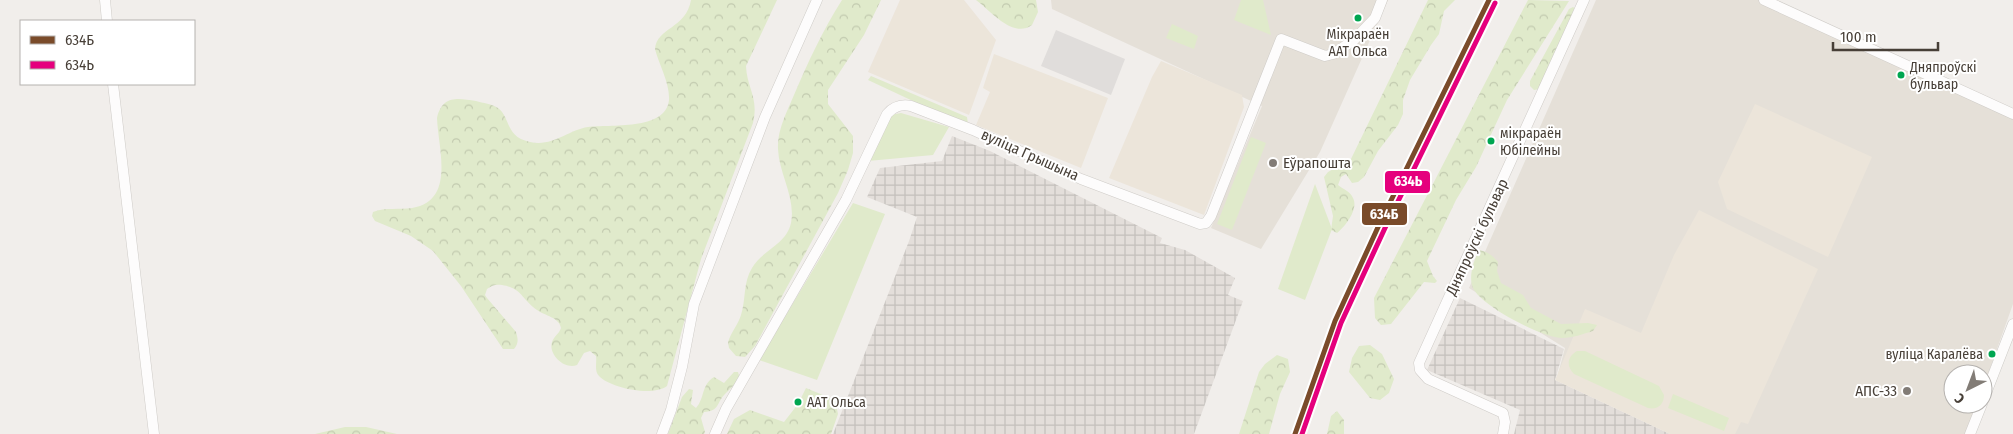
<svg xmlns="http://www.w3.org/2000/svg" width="2013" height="434" viewBox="0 0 2013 434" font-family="'Fira Sans Condensed',sans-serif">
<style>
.residential{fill:#e5e0d8}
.industrial{fill:url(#industrial-grid)}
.education{fill:#ece5da}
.forest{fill:url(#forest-crowns)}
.park{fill:#e0eacb}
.parking{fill:#e0dddb}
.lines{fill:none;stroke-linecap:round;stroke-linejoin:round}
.minor-casing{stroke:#cfccc8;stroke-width:11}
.minor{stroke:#fdfcfc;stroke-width:10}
.rail-1-casing{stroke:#fff;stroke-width:9}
.rail-2-casing{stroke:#fff;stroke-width:9}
.rail-1{stroke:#7a4b2a;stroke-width:5}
.rail-2{stroke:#e5007d;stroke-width:5}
.bus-dot{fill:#00a651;stroke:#fff;stroke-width:2}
.poi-dot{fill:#827c76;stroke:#fff;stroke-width:2}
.labels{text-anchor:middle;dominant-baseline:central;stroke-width:4;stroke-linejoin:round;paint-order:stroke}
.bus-label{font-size:14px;fill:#473f37;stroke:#fff;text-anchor:start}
.street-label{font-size:15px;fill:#473f37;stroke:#fff}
.poi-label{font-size:15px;fill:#473f37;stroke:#fff;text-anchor:start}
.line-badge{stroke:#fff;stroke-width:2}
.badge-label{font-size:14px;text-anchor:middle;font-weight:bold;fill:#fff}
</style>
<defs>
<pattern id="industrial-grid" width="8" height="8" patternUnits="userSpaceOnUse" patternTransform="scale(1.25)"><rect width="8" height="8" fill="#e3deda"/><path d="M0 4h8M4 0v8" fill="none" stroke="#c4c0bc"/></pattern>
<pattern id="forest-crowns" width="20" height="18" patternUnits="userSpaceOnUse" patternTransform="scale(1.25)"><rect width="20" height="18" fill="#e0eacb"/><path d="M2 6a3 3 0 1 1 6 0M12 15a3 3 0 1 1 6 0" fill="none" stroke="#c2caaf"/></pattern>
</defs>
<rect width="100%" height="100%" fill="#f1eeeb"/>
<path class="residential" d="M1051,0H1388L1320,152L1261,249L1211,228L1262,106L1052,9Z
M1596,0H1764L2013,112V304L1983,388V374H1953V404H1977L1966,434H1694L1558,374L1565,348L1469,288Z"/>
<path class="industrial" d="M952,136L990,151L1162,238L1160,243L1185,250L1235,278L1228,295L1243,301L1194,434H833L909,241L917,217L867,197L880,168L942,161Z
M1460,298L1564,349L1555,380L1670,434H1514L1520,410L1427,370Z"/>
<path class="education" d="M900,0H964L996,40L969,115L868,72Z
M994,54L1108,98L1081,168L976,125L990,92L983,88Z
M1161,61L1242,95L1244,107L1204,215L1109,178L1152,77Z
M1755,104L1872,157L1828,257L1727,209L1718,182Z
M1699,210L1818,269L1748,424L1741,422L1735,434H1670L1555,380L1585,309L1641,333L1674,255Z"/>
<path class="forest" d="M691,0H777L746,66C747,89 759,97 753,123L701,259L667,386C653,397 610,388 599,376C594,371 597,363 596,356L590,351L584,353L577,365C565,370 548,355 552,342C554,336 559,334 561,328C559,317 545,316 537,310C522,300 522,288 502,285C496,284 492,285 487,289L485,295L487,298L516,332C518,339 519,343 514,349H503L461,286L433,251L411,236L375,221L372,216L373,212C385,207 400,210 412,208C456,201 438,148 437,118C442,95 458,98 476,101C483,103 492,104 498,108C511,118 505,137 530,142C553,147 568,130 588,127C609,124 666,131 669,100C670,83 659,65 655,49C657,27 686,29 691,0Z
M842,0H881L864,35L828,90V104L853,136V153L848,170L838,193L755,346L745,357L736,356L729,348L728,342C731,332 738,325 741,315C746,300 743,282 752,268C762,250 786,245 791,223C796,198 779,174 778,149C777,130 787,112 794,95C808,62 823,30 842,0Z
M976,0H1036L1038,12L1032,25C1013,39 991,11 976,0Z
M1428,0H1455L1444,11L1439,34L1431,45L1410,80L1403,100V114L1398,125L1378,151L1364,177L1358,182L1352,183L1346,174L1341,177L1338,185C1343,189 1351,192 1353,198C1359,209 1345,227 1337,233L1331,230L1333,216L1324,177L1328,172L1351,159Z
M1528,0L1569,1L1507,100L1476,167L1456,200L1427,261L1433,276L1437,281L1435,283L1424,282L1391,324L1381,325L1375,318L1374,298Z
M1573,7L1577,10L1540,89L1534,90L1530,86V81L1569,9Z
M1479,250C1488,252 1492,255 1498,262L1497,271L1501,283L1523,295L1531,308L1561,324L1588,323L1597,325L1593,331C1583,334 1573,338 1562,338C1543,338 1481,306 1473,288C1468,277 1474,260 1479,250Z
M1370,345L1382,354L1394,379L1389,393L1380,400L1370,398L1349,372L1352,358L1359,346Z
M1277,355L1288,359L1290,372L1280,394L1269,434H1239L1259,372L1265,364Z
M734,372H738L740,379C735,384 730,389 725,394C716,403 720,411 704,412L701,418L705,432L704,434H668L682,397L689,389L693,390L691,404L696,408C705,398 701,385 714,377L724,383Z
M806,388L835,400L838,414L831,434H727L734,419L750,410L784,422L798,404Z
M1337,411L1344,420V434H1327L1331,416Z
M345,427H366L397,434H315Z"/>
<path class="park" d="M1241,0H1263L1271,35L1234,20Z
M1172,24L1198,36L1194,49L1166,38Z
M871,76L967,117L968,124H962L868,80Z
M901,113L949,127L933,155L868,161L890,115Z
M1251,137L1266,143L1232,230L1217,224Z
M1315,184L1332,229L1305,300L1278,289Z
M853,203L885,214L817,380L759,360Z
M1577,351H1585L1659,386L1664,395C1664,404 1658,410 1648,408L1574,374C1566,366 1567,357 1577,351Z
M1673,394L1729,418L1724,431L1668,408Z"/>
<path class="parking" d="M1056,30L1125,59L1111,95L1041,66Z"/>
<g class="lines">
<g class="minor-casing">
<path id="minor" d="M105,0L107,21
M1764,0L2013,114
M113,84L154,434
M1983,401L2013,324
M662,434L671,410L682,367L694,304L765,117L817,0
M715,434L726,409L846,200L887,114C894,106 901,104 911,106L973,130L1081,179L1200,224L1206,223L1211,216L1281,39L1325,56L1333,54L1354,40L1375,18L1382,0
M1503,434L1505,422L1503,413L1428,379L1420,370L1419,363L1584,0
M1970,434L1982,404"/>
</g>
<use href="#minor" class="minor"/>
<g class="rail-1-casing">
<path id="rail-1" d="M1295,434L1335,321L1379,225L1489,0"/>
</g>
<g class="rail-2-casing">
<path id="rail-2" d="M1302,434L1341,323L1385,228L1495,3"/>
</g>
<use href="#rail-1" class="rail-1"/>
<use href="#rail-2" class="rail-2"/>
</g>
<g class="bus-dot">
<circle cx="1358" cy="18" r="4.5"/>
<circle cx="1901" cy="75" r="4.5"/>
<circle cx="1491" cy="141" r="4.5"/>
<circle cx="1992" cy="354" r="4.5"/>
<circle cx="798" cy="402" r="4.5"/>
</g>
<g class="poi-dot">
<circle cx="1273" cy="163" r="5"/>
<circle cx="1907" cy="391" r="5"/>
</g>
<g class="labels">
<g class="bus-label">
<text x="1358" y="34" text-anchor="middle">Мікрараён<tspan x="1358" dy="17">ААТ Ольса</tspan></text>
<text x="1910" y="67">Дняпроўскі<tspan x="1910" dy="17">бульвар</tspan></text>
<text x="1500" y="133">мікрараён<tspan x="1500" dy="17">Юбілейны</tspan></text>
<text x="1983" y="354" text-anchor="end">вуліца Каралёва</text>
<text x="807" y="402">ААТ Ольса</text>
</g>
<g class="street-label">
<text transform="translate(1030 155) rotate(24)">вуліца Грышына</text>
<text transform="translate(1477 237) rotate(-65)">Дняпроўскі бульвар</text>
</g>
<g class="poi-label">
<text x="1283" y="163">Еўрапошта</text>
<text x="1897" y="391" text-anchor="end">АПС-33</text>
</g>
</g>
<g class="line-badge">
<rect x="1384" y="170" width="47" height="24" rx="5" fill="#e5007d"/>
<rect x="1361" y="202" width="47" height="24" rx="5" fill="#7a4b2a"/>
</g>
<g class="badge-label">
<text x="1408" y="186">634Ь</text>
<text x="1384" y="219">634Б</text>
</g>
<rect x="20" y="20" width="175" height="65" fill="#ffffff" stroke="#b5b2af"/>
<rect x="30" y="36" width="25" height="8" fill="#7a4b2a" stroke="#b5b2af"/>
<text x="65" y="45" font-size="15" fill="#473f37">634Б</text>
<rect x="30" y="61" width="25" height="8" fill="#e5007d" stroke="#b5b2af"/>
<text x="65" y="70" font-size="15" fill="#473f37">634Ь</text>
<g transform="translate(1968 389) rotate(222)"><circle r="24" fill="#ffffff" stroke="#b5b2af"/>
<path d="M0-4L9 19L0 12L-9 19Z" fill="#827c76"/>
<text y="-8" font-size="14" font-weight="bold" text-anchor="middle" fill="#473f37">С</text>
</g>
<path d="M1833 42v8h105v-8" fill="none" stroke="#473f37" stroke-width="2.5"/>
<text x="1840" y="42" font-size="15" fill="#473f37" stroke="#ffffff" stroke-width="4" paint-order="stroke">100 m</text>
</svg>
